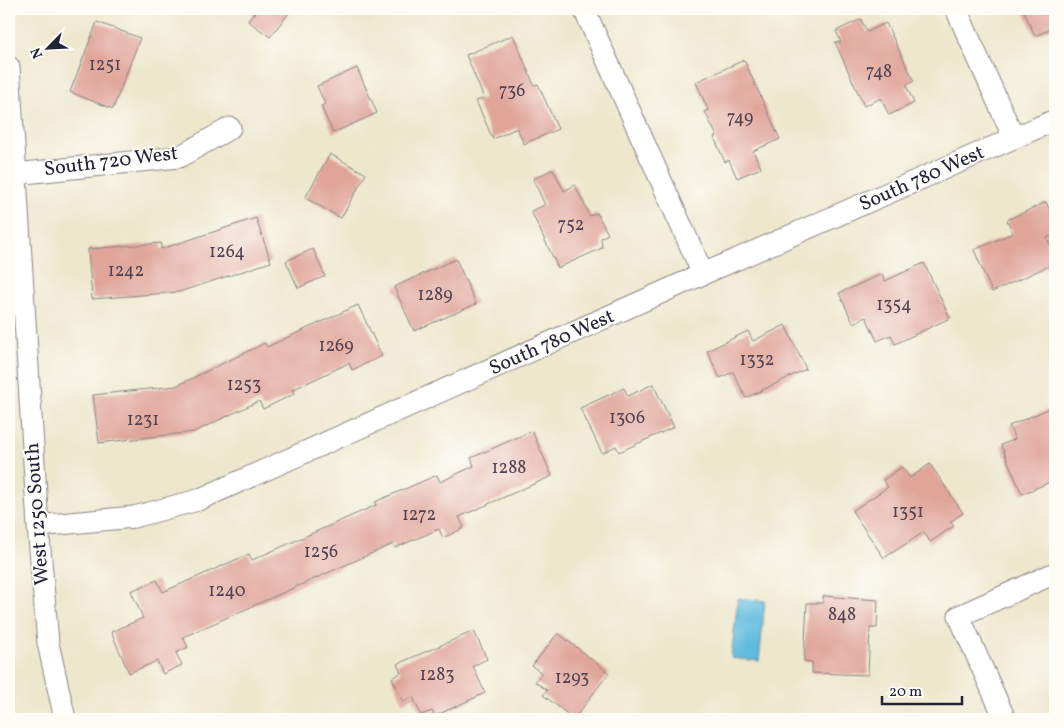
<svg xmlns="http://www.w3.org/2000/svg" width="1064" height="728" font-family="Vollkorn,serif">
<rect width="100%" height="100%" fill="#fdfcf7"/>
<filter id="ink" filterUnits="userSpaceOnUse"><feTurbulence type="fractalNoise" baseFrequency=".02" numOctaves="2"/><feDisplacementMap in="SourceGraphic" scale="10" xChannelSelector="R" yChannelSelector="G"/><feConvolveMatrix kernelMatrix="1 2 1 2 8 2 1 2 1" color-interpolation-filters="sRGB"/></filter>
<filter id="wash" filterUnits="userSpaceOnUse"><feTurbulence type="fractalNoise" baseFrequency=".0096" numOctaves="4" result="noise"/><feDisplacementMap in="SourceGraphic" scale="20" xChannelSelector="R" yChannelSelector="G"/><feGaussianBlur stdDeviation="1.12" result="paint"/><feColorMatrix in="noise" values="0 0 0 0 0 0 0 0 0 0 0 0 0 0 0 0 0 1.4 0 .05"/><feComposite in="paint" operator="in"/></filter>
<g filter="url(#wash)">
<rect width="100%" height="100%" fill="#ede7cc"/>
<path fill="#60bcde" stroke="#416f8c" d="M738 598 765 601 759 661 731 658Z"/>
<g id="blocks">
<path fill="#e0a499" d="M257 9H292L270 37 248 21Z
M1023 9H1055V27L1035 36Z
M861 19 867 32 886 23 914 81 906 85 914 103 889 115 881 98 864 106 835 42H841L836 31Z
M97 22 140 38 113 109 70 92Z
M513 35 534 85 538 84 558 129 524 144 517 128 493 139 476 101 484 98 466 55Z
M744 60 780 139 753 151 761 168 737 178 729 160 725 162 714 137 717 136 705 112 708 110 696 82Z
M357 68 377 113 333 133 321 106 325 104 317 86Z
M330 154 366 174 341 218 305 198Z
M553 169 564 191 575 185 590 216 597 213 608 234 601 238 602 248 558 268 531 211 545 205 533 179Z
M1046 202 1055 222V234L1047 238 1055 254V263L992 292 974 250 1013 233 1007 220Z
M256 218 271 262 179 292 92 299 88 249 161 243V249Z
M313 249 325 276 298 288 286 261Z
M456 259 476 304 414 331 394 287Z
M924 263 950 318 895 344 891 335 877 341 866 317 853 323 839 293 882 274 885 281Z
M358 305 382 356 352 370 349 363 292 390 294 394 263 409 259 401 194 432 99 443 93 395 176 386 265 343 267 347Z
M785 325 806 369 746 398 733 372 720 378 707 351 748 331 753 341Z
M653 384 674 427 619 452 616 446 602 453 580 408 624 388 628 396Z
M1055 406V480L1022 494 1001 445 1015 439 1009 426Z
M532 431 552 476 459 517 464 528 443 538 439 529 395 548 393 544 183 637 188 647 176 653 182 665 163 674 157 661 129 673 111 632 143 618 131 591 157 580 163 592 249 554 252 560 376 505 375 502 437 475 440 482 474 466 471 458Z
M930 464 963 513 950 522 954 526 930 542 924 532 884 558 852 511 888 487 883 480 902 467 910 478Z
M823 596 878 600 877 628H870L868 675 812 673V662L804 661 807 603H823Z
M474 631 487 659 473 666 485 693 435 716 432 711 421 715 413 697 403 702 392 678 401 673 397 664Z
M558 633 609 673 574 719 543 695 547 690 535 682 542 673 532 666Z"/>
</g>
</g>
<g filter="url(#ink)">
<use href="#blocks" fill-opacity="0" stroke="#888484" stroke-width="1"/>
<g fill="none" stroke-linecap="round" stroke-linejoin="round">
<defs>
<path id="street" d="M584 9 703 274
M956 9 1014 138
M9 67 38 526 48 643 65 719
M15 174 179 157 230 128
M38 526 134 517 198 500 703 274 1055 120
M1005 719 959 616 1055 573"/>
</defs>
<use href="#street" stroke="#888484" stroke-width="23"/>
<use href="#street" stroke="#fff" stroke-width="21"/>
</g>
</g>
<g text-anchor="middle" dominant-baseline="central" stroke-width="4" stroke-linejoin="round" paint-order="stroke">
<g font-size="18" fill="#524252">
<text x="105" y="65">1251</text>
<text x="879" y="72">748</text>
<text x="512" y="91">736</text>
<text x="740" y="118">749</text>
<text x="571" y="225">752</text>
<text x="227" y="252">1264</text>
<text x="126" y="271">1242</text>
<text x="435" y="295">1289</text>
<text x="894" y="305">1354</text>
<text x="336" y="346">1269</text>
<text x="757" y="360">1332</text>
<text x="244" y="385">1253</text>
<text x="627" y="418">1306</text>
<text x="143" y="420">1231</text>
<text x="509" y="468">1288</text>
<text x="908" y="512">1351</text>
<text x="419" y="515">1272</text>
<text x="321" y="552">1256</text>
<text x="227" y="591">1240</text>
<text x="842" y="615">848</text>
<text x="437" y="675">1283</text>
<text x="572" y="678">1293</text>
</g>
<g font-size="20" fill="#22223b" stroke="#fdfcf7">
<text transform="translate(111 162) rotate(-7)">South 720 West</text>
<text transform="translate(922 179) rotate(-24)">South 780 West</text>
<text transform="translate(552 343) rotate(-24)">South 780 West</text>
<text transform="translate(38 514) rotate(-94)">West 1250 South</text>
</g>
</g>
<rect width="1064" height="728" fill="none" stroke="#fdfcf7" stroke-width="30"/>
<g transform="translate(48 48) rotate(246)" stroke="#fdfcf7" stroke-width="4" paint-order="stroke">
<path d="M0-4L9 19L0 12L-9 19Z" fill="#22223b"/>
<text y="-8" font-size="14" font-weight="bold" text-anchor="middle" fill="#22223b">N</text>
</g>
<path d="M882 696v8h80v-8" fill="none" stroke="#22223b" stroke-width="2.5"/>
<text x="889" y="696" font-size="15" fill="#22223b" stroke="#fdfcf7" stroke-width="4" paint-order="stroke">20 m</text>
</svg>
